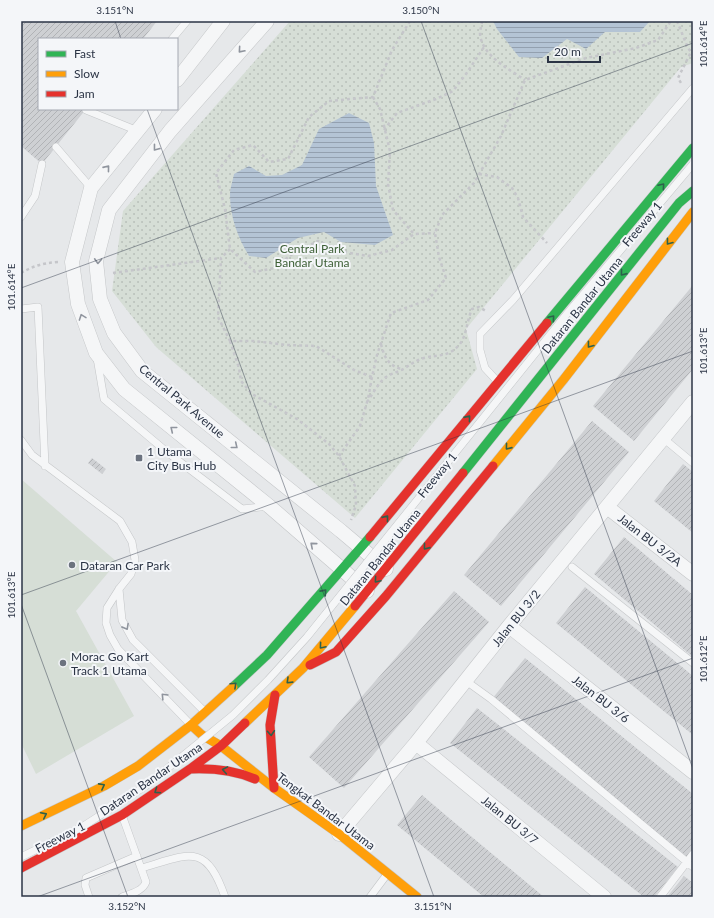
<svg xmlns="http://www.w3.org/2000/svg" width="714" height="918" font-family="Lato,sans-serif">
<defs>
<pattern id="park-dots" width="8" height="8" patternUnits="userSpaceOnUse"><rect width="8" height="8" fill="#d6ded6"/><path d="M2 2h.1M6 6h.1" fill="none" stroke="#b8bfb9" stroke-width="1.8" stroke-linecap="round"/></pattern>
<pattern id="water-rules" width="6" height="5" patternUnits="userSpaceOnUse"><rect width="6" height="5" fill="#b4c4d5"/><path d="M0 2.5h6" fill="none" stroke="#93a0af"/></pattern>
<pattern id="building-hatch" width="6" height="6" patternUnits="userSpaceOnUse"><rect width="6" height="6" fill="#ced0d3"/><path d="M-1 1l2-2M0 6l6-6M5 7l2-2" fill="none" stroke="#b1b3b6"/></pattern>
</defs>
<rect width="100%" height="100%" fill="#e6e8ea"/>
<path fill="url(#park-dots)" d="M290 21H693V63L681 67 466 329 477 369 355 518 156 347 112 291 123 211Z"/>
<path fill="#d6ded6" d="M21 479 117 562 76 611 134 716 36 774 21 743Z"/>
<path fill="url(#water-rules)" d="M493 21H650L640 32H605L586 49 567 39 542 58 519 57 497 29Z
M349 113 369 123 374 143 376 186 393 235 375 245 341 242 324 232 298 238 266 258 249 256C238 238 230 217 230 195 230 188 233 180 234 174L249 166 266 176 282 175 302 165 319 129Z"/>
<path fill="url(#building-hatch)" d="M21 21H157L143 39H39V109H86L42 164 21 146Z
M693 285V369L634 441 593 406Z
M592 421 629 452 501 606 464 575Z
M92 458 106 469 102 474 88 463Z
M683 464 693 472V533L654 501Z
M624 537 693 595V657L594 574Z
M585 587 693 676V735L556 623Z
M454 591 489 622 344 788 309 757Z
M525 658 693 794V849L687 857 492 699Z
M477 708 678 867 654 897H644L450 743Z
M422 795 449 818 544 897H484L438 859 397 825Z
M684 876 693 883V897H667Z"/>
<g fill="none" stroke-linecap="round" stroke-linejoin="round">
<defs>
<path id="lane" d="M172 39 187 21
M86 110 138 131
M56 147 91 188
M21 217 35 196 42 164
M21 309 38 307 45 466
M97 358 104 399 167 452 242 509 269 506
M498 382 485 368 480 350V334L513 300 693 88
M663 438 693 463
M21 440 32 455 120 521 132 542 135 560 131 574 119 589 107 608 106 623 110 635 118 649 191 725
M572 567 693 663
M119 589 122 620 133 640 205 712
M466 681 491 699 693 867
M142 868C189 854 206 842 225 897
M89 897 85 885 86 878 137 856
M122 897C130 894 143 891 146 882L122 815
M370 897 388 873
M660 897 693 854"/>
<path id="street" d="M267 21 170 131 109 210 96 261 100 299 114 333 142 371 341 531 386 569
M177 80 223 21
M155 109 91 188 72 262 78 304 96 353 124 389 269 506 367 591
M607 507 693 574
M509 626 693 772
M416 743 604 897
M339 834 416 743 509 626 693 402"/>
<path id="fast" d="M547 323 693 148
M463 473 679 203 693 191
M233 687 267 655 370 537"/>
<path id="slow" d="M493 466 564 379 693 212
M245 723 303 668 355 606
M191 725 202 735 221 746 274 788 339 834 417 897
M21 826 104 786 138 766 191 725 233 687"/>
<path id="jam" d="M370 537 547 323
M355 606 463 473
M310 665 336 652 386 596 493 466
M190 769C213 768 234 770 255 779
M274 788 270 725 275 695
M21 868 122 815 190 769 221 746 245 723"/>
</defs>
<use href="#lane" stroke="#c4c6c8" stroke-width="8"/>
<use href="#street" stroke="#c4c6c8" stroke-width="15"/>
<use href="#fast" stroke="#c4c6c8" stroke-width="10"/>
<use href="#slow" stroke="#c4c6c8" stroke-width="10"/>
<use href="#jam" stroke="#c4c6c8" stroke-width="10"/>
<path stroke="#c5c6ca" stroke-width="2.5" stroke-dasharray="3 3" stroke-linecap="butt" d="M410 21 392 50 373 97 329 101 309 117 288 159 269 162 253 145 234 150 216 173 225 209 230 249 255 272 274 268 295 252 318 241 344 252 368 256 392 250 414 234 435 233
M482 21C482 25 480 29 480 34 482 56 509 69 525 80
M677 21 688 48 691 52 678 78 681 83
M373 97 380 109 390 151 388 184 393 210 414 234
M384 130 397 113 436 99 453 91 466 74 484 47
M479 174 497 177 512 188 518 198 523 217 547 243
M230 249 221 258 218 317 230 341H254L287 345 316 346 354 370 372 377 377 355 391 313 428 300 446 278 439 257 435 233 442 215 474 183 501 136 525 80 586 58 636 48 658 40 671 21
M21 273C33 266 43 263 58 262
M113 273 221 258
M230 341 239 368 241 381 252 394 297 419 329 444 339 456 355 486 356 505 351 520
M381 344C384 357 388 365 401 369
M367 402C373 394 377 384 386 377 392 373 399 372 405 368 411 364 417 360 424 358 439 354 448 358 460 344 467 334 467 320 472 309L479 307 486 311
M339 456 360 426 368 399 372 377"/>
<use href="#lane" stroke="#f5f6f7" stroke-width="7"/>
<use href="#street" stroke="#f5f6f7" stroke-width="14"/>
<use href="#fast" stroke="#30b455" stroke-width="9"/>
<use href="#slow" stroke="#ff9f0a" stroke-width="9"/>
<use href="#jam" stroke="#e5322d" stroke-width="9"/>
<defs>
<path id="lane-bridge" d="M21 857 82 827 147 785 233 715 268 680 307 637 566 315 693 164"/>
</defs>
<use href="#lane-bridge" stroke="#c4c6c8" stroke-width="8" stroke-linecap="butt"/>
<use href="#lane-bridge" stroke="#f5f6f7" stroke-width="7"/>
</g>
<defs><path id="oneway-chevron" d="M-2-3.5L2.5 0L-2 3.5" fill="none" stroke-width="1.6" stroke-linecap="round" stroke-linejoin="round"/></defs>
<g stroke="#90959e">
<use href="#oneway-chevron" transform="translate(241 50) rotate(131)"/>
<use href="#oneway-chevron" transform="translate(156 148) rotate(128)"/>
<use href="#oneway-chevron" transform="translate(107 168) rotate(-51)"/>
<use href="#oneway-chevron" transform="translate(98 261) rotate(93)"/>
<use href="#oneway-chevron" transform="translate(82 317) rotate(-110)"/>
<use href="#oneway-chevron" transform="translate(173 429) rotate(-141)"/>
<use href="#oneway-chevron" transform="translate(235 446) rotate(39)"/>
<use href="#oneway-chevron" transform="translate(313 545) rotate(-139)"/>
<use href="#oneway-chevron" transform="translate(126 627) rotate(61)"/>
<use href="#oneway-chevron" transform="translate(164 696) rotate(-134)"/>
</g>
<g stroke="#2d614b">
<use href="#oneway-chevron" transform="translate(662 186) rotate(-50)"/>
<use href="#oneway-chevron" transform="translate(669 242) rotate(128)"/>
<use href="#oneway-chevron" transform="translate(623 273) rotate(129)"/>
<use href="#oneway-chevron" transform="translate(552 318) rotate(-50)"/>
<use href="#oneway-chevron" transform="translate(590 345) rotate(128)"/>
<use href="#oneway-chevron" transform="translate(468 418) rotate(-51)"/>
<use href="#oneway-chevron" transform="translate(508 447) rotate(129)"/>
<use href="#oneway-chevron" transform="translate(386 518) rotate(-51)"/>
<use href="#oneway-chevron" transform="translate(426 547) rotate(129)"/>
<use href="#oneway-chevron" transform="translate(377 580) rotate(130)"/>
<use href="#oneway-chevron" transform="translate(324 592) rotate(-48)"/>
<use href="#oneway-chevron" transform="translate(322 646) rotate(130)"/>
<use href="#oneway-chevron" transform="translate(289 681) rotate(136)"/>
<use href="#oneway-chevron" transform="translate(234 685) rotate(-43)"/>
<use href="#oneway-chevron" transform="translate(271 733) rotate(86)"/>
<use href="#oneway-chevron" transform="translate(225 770) rotate(-170)"/>
<use href="#oneway-chevron" transform="translate(102 786) rotate(-28)"/>
<use href="#oneway-chevron" transform="translate(157 791) rotate(146)"/>
<use href="#oneway-chevron" transform="translate(44 815) rotate(-26)"/>
</g>
<path fill="none" stroke="#2b3445" stroke-width="1" stroke-opacity="0.45" d="M115 21 121 39M421 21 693 769M147 109 434 897M21 288 693 43M21 595 693 351M21 604 128 897M37 897 693 658"/>
<g fill="#6c737f" stroke="#f4f6f9" stroke-width="1.5">
<rect x="135" y="454" width="8" height="8" rx="2"/>
<circle cx="72" cy="565" r="4"/>
<circle cx="63" cy="663" r="4"/>
</g>
<g text-anchor="middle" dominant-baseline="central" stroke-width="4" stroke-linejoin="round" paint-order="stroke">
<g font-size="12" fill="#2b3445" stroke="#f4f6f9">
<text transform="translate(642 224) rotate(-50)">Freeway 1</text>
<text transform="translate(582 305) rotate(-51)">Dataran Bandar Utama</text>
<text transform="translate(182 401) rotate(40)">Central Park Avenue</text>
<text transform="translate(437 475) rotate(-51)">Freeway 1</text>
<text transform="translate(650 540) rotate(38)">Jalan BU 3/2A</text>
<text transform="translate(380 557) rotate(-51)">Dataran Bandar Utama</text>
<text transform="translate(516 618) rotate(-51)">Jalan BU 3/2</text>
<text transform="translate(601 699) rotate(38)">Jalan BU 3/6</text>
<text transform="translate(151 779) rotate(-34)">Dataran Bandar Utama</text>
<text transform="translate(326 811) rotate(37)">Tengkat Bandar Utama</text>
<text transform="translate(510 820) rotate(39)">Jalan BU 3/7</text>
<text transform="translate(60 837) rotate(-27)">Freeway 1</text>
</g>
<g font-size="12" fill="#3f6138" stroke="#f4f6f9">
<text x="312" y="248">Central Park<tspan x="312" dy="14">Bandar Utama</tspan></text>
</g>
<g font-size="12" fill="#2b3445" stroke="#f4f6f9" text-anchor="start">
<text x="147" y="451">1 Utama<tspan x="147" dy="14">City Bus Hub</tspan></text>
<text x="80" y="565">Dataran Car Park</text>
<text x="71" y="656">Morac Go Kart<tspan x="71" dy="14">Track 1 Utama</tspan></text>
</g>
</g>
<rect width="714" height="918" fill="none" stroke="#f4f6f9" stroke-width="44"/>
<rect x="38" y="38" width="140" height="72" fill="#f4f6f9" stroke="#a4a8b1"/>
<rect x="46" y="51" width="20" height="6" fill="#30b455" stroke="#a4a8b1"/>
<text x="74" y="58" font-size="12" fill="#2b3445">Fast</text>
<rect x="46" y="71" width="20" height="6" fill="#ff9f0a" stroke="#a4a8b1"/>
<text x="74" y="78" font-size="12" fill="#2b3445">Slow</text>
<rect x="46" y="91" width="20" height="6" fill="#e5322d" stroke="#a4a8b1"/>
<text x="74" y="98" font-size="12" fill="#2b3445">Jam</text>
<path d="M548 56v6h52v-6" fill="none" stroke="#2b3445" stroke-width="2"/>
<text x="554" y="56" font-size="12" fill="#2b3445" stroke="#f4f6f9" stroke-width="3" paint-order="stroke">20 m</text>
<rect x="22" y="22" width="670" height="874" fill="none" stroke="#2b3445" stroke-width="1.5"/>
<g font-size="10" text-anchor="middle" fill="#2b3445">
<text x="115" y="14">3.151°N</text>
<text x="421" y="14">3.150°N</text>
<text transform="translate(703 44) rotate(-90)" y="4">101.614°E</text>
<text transform="translate(11 287) rotate(-90)" y="4">101.614°E</text>
<text transform="translate(703 351) rotate(-90)" y="4">101.613°E</text>
<text transform="translate(11 595) rotate(-90)" y="4">101.613°E</text>
<text transform="translate(703 659) rotate(-90)" y="4">101.612°E</text>
<text x="127" y="910">3.152°N</text>
<text x="433" y="910">3.151°N</text>
</g>
</svg>
